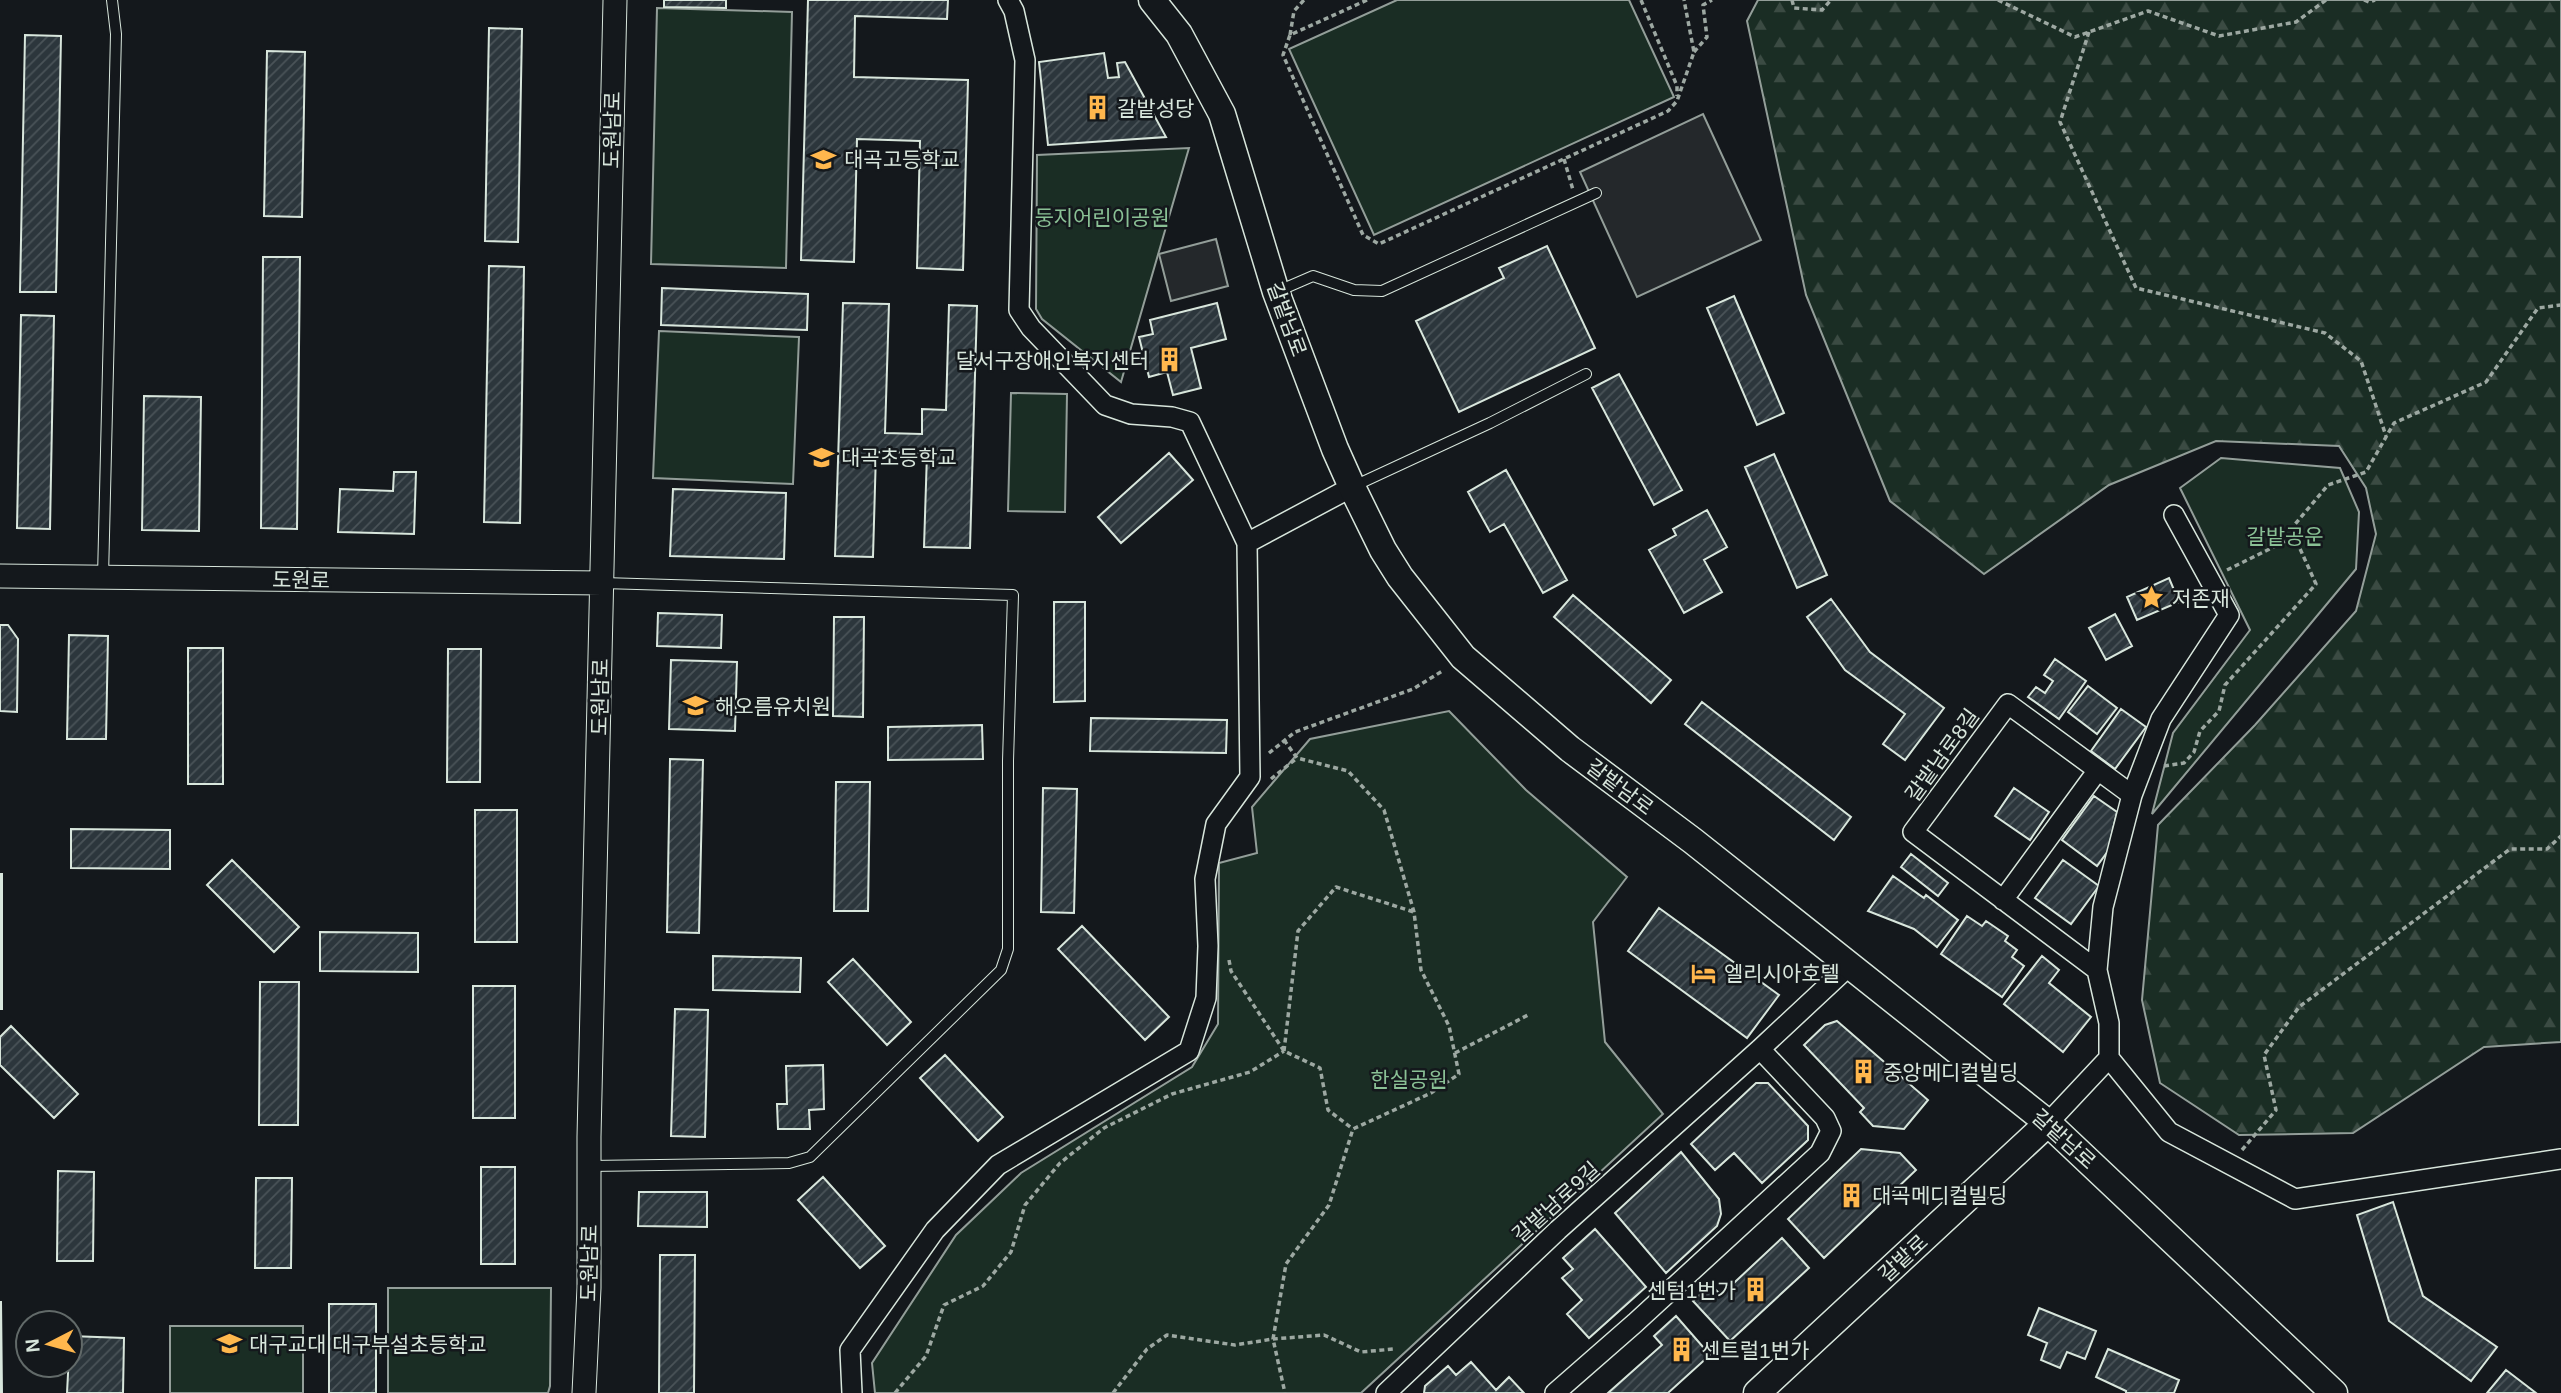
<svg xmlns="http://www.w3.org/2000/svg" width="2561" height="1393" font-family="Arial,'Noto Sans KR',sans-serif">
<defs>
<pattern id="forest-firs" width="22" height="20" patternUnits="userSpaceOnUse" patternTransform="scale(1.75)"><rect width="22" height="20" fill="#1a2d24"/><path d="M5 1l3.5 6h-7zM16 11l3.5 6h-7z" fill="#3b4b43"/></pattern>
<pattern id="building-hatch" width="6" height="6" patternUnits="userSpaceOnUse" patternTransform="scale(1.75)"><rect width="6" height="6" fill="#2c363c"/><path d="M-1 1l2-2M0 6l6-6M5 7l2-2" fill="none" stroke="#4a5358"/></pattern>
</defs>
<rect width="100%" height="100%" fill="#14181c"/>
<path fill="url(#forest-firs)" stroke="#939e99" stroke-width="2" d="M1758 0H2561V1042L2484 1047 2353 1133 2239 1135 2160 1083 2142 1000 2158 825 2255 725 2356 611 2376 534 2366 488 2339 446 2216 441 2109 485 1984 574 1890 501 1806 295 1747 21Z"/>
<path fill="#1a2d24" stroke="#939e99" stroke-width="2" d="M1397 0H1629L1674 97 1374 235 1289 49Z
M657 8 792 12 786 268 651 264Z
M1189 148 1121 382 1042 319 1036 309 1037 155Z
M659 331 799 337 793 484 653 478Z
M1011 393 1067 394 1065 512 1008 511Z
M2221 458 2340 468 2359 512 2356 569 2152 814 2173 733 2250 630 2180 488Z
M1449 711 1526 790 1627 877 1593 922 1605 1042 1663 1114 1361 1393H875L872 1363 956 1235 1021 1173 1192 1067 1218 1024 1219 863 1257 853 1252 807 1310 739Z
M388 1288H551L550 1386 548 1393H388Z
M170 1326H303V1393H170Z"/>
<path fill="#24282b" stroke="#939e99" stroke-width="2" d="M1703 114 1761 240 1637 297 1580 172Z
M1216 239 1228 286 1171 301 1159 254Z"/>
<path fill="url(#building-hatch)" stroke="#d8e6dc" stroke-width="2" d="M664 0H726V8L664 7Z
M808 0H948L947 19 855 16 854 77 968 80 963 270 917 268 920 141 857 139 854 262 801 260Z
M489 28 522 29 518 242 485 241Z
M25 35 61 36 56 292H20Z
M267 51 305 52 302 217 264 216Z
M1104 53 1108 78 1119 77 1117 63 1125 62 1166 137 1048 145 1039 62Z
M1547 246 1595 348 1459 412 1416 321 1504 278 1499 268Z
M263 257H300L297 529 261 528Z
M489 266 524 267 520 523 484 522Z
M662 288 808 294 807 330 661 325Z
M1734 296 1784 413 1757 425 1707 308Z
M843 303 889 304 885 433 922 434V409L946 410 949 305 977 306 970 548 924 547 927 453 876 452 873 557 835 556Z
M1217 303 1226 339 1191 348 1201 388 1173 395 1167 372 1149 377 1139 337 1153 334 1150 320Z
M21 315 54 316 50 529 17 528Z
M1619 374 1682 490 1654 505 1592 388Z
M144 396 201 397 199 531 142 530Z
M1169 453 1193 480 1121 543 1098 517Z
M1774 454 1827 575 1797 588 1745 467Z
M1506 470 1567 580 1543 593 1504 524 1490 532 1468 492Z
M394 472H416L414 534 338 532 340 489 393 491Z
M673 489 786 493 784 559 670 556Z
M1707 510 1727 547 1704 560 1722 592 1684 613 1649 550 1676 535 1673 529Z
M2169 578 2179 602 2137 620 2127 597Z
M1573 595 1671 680 1651 703 1554 617Z
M1831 599 1870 652 1944 708 1905 760 1883 744 1905 714 1845 670 1807 617Z
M1054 602H1085V701L1054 702Z
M658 613 722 615 721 648 657 646Z
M2115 614 2132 646 2106 660 2089 628Z
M834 617H864L863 717 833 716Z
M0 625H8L18 639 17 712 0 711Z
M69 635 108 636 106 739H67Z
M188 648H223V784H188Z
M448 649H481L480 782H447Z
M2055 659 2086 681 2059 719 2028 697 2036 687 2045 693 2053 681 2044 675Z
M671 660 737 662 735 731 669 729Z
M2088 686 2117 708 2097 734 2068 712Z
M1702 702 1851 817 1834 840 1685 724Z
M2121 709 2146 727 2115 769 2091 751Z
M1091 718 1227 720 1226 753 1090 751Z
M982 725 983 759 888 760V727Z
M670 759 703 760 699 933 667 932Z
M836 782H870L868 911H834Z
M1043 788 1077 789 1074 913 1041 912Z
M2014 788 2049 812 2030 840 1995 816Z
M2094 796 2117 812 2108 851 2097 866 2062 840Z
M475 810H517V942H475Z
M71 829 170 830V869L71 868Z
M1911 854 1948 883 1938 896 1901 867Z
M232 860 299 927 274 952 207 885Z
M2063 860 2099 886 2071 924 2035 898Z
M0 874H2V1009H0Z
M1893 876 1924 898 1926 895 1958 920 1937 947 1914 929 1868 911Z
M1659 908 1779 995 1747 1038 1628 951Z
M1967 916 1982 926 1986 921 2008 936 2005 941 2017 950 2012 957 2024 966 2002 997 1941 954Z
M1082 926 1169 1017 1145 1040 1058 949Z
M320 932 418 933V972L320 971Z
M713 956 801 958 800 992 713 990Z
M2042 956 2059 970 2049 983 2091 1017 2063 1052 2004 1004Z
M853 959 911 1022 887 1045 828 982Z
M260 982H299L298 1125H259Z
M473 986H515V1118H473Z
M675 1009 708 1010 705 1137 671 1136Z
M1837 1021 1928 1100 1904 1129 1873 1126 1860 1112 1864 1108 1804 1045 1825 1025Z
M11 1026 78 1094 54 1118 0 1065V1037Z
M945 1055 1003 1117 978 1141 920 1078Z
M823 1065 824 1109 809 1110 810 1129H778L777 1104H787L786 1066Z
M1756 1083H1768L1808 1126V1140L1762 1183 1734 1153 1715 1170 1691 1144Z
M1861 1149 1900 1153 1916 1170 1824 1258 1788 1219Z
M1681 1152 1719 1199 1721 1214 1717 1226 1666 1273 1615 1213Z
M481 1167H515V1264H481Z
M58 1171 94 1172 93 1261H57Z
M823 1177 885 1246 860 1268 798 1200Z
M256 1178H292L291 1268H255Z
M639 1192H707V1227L638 1226Z
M2393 1202 2423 1296 2497 1347 2471 1381 2389 1321 2357 1215Z
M1595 1229 1646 1287 1589 1338 1567 1314 1582 1300 1562 1278 1573 1269 1563 1258Z
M1782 1238 1809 1268 1730 1341 1693 1301 1711 1285 1721 1295Z
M660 1255H695L694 1393H659Z
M0 1302H1L2 1393H0Z
M329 1304H376V1393H329Z
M2039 1308 2096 1331 2085 1359 2067 1352 2060 1368 2041 1360 2047 1343 2028 1335Z
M1676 1316 1710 1355 1668 1393H1608L1662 1345 1654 1336Z
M70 1336 124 1338 123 1393H67Z
M2108 1349 2179 1380 2174 1393H2126V1391L2096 1377Z
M1471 1362 1496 1390 1509 1377 1524 1393H1424L1425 1386 1448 1366 1456 1375Z
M2506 1370 2536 1393H2487Z"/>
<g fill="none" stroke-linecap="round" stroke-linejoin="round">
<defs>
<path id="service" d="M1276 292 1313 276 1354 290 1382 291 1596 193
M1352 487 1490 423 1586 374
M103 577 116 34 112 0
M590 1166 789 1163 810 1157 1001 970 1008 949V761L1013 595 603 583"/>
<path id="minor" d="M1247 543 1352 487
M2003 900 2098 770
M2097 970 1913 832 2008 704 2132 795
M2109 1058 2169 1132 2295 1199 2561 1159
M2048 1123 2109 1058V1023L2097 970 2103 907 2132 795 2161 719 2229 615 2174 515
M852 1393 850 1350 935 1230 998 1165 1189 1051 1206 998 1208 946 1205 879 1216 824 1250 777 1247 543 1190 422 1172 417 1131 414 1105 405 1031 328 1019 310 1025 60 1014 11 1008 0
M1386 1393 1558 1230 1760 1049 1849 966
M1555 1393 1635 1323 1820 1153 1831 1131 1825 1118 1760 1049"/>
<path id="tertiary" d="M0 576 602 583
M584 1393 589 1288V1137L615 0"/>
<path id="secondary" d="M1152 0 1179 34 1222 114 1276 292 1335 449 1352 487 1383 550 1400 577 1463 657 1570 749 1693 841 2048 1123 2334 1393
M1757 1393 2048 1123"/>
</defs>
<use href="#service" stroke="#d8e6dc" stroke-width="12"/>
<use href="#minor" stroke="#d8e6dc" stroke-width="22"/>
<use href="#tertiary" stroke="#d8e6dc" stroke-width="25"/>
<use href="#secondary" stroke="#d8e6dc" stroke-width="29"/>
<path stroke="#9da8a2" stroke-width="3.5" stroke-dasharray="5 3.5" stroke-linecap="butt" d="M1367 0 1290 35 1283 55 1363 235 1379 244 1668 111 1677 101 1694 52 1684 0
M1641 0 1677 86V96
M1792 0 1794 8 1822 10 1831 0
M1998 0 2075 37 2148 11 2219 36 2296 22 2326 0
M2364 0 2369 2 2375 0
M2089 32 2060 122 2136 288 2325 333 2361 361 2386 436
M1290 35 1294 11 1304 0
M1694 52 1707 37 1703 5 1712 0
M1564 159 1573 190
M2227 570 2294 537
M1284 740 1297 758 1348 771 1384 810 1414 912 1421 970 1449 1026 1459 1074 1431 1093 1353 1129 1329 1205 1286 1264 1273 1339 1285 1393
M1269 753 1295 732 1413 689 1444 670
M2164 766 2184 763 2194 752 2200 731 2219 711 2225 685 2316 584 2291 529 2328 485 2366 472 2394 423 2486 382 2538 308 2561 305
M1271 779 1297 758
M1229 960 1231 971 1284 1051 1320 1068 1328 1110 1353 1129
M1284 1051 1298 931 1336 887 1414 912
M1455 1053 1528 1015
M2242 1150 2276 1110 2264 1055 2299 1007 2510 849H2547L2561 836
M895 1393 926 1356 944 1305 983 1286 1011 1252 1025 1205 1060 1163 1104 1128 1172 1094 1250 1072 1284 1051
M1113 1393 1147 1349 1167 1335 1235 1345 1273 1339 1324 1335 1361 1352 1394 1349"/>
<use href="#service" stroke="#14181c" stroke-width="10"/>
<use href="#minor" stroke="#14181c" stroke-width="19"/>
<use href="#tertiary" stroke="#14181c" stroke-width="23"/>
<use href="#secondary" stroke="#14181c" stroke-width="26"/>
</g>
<defs>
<symbol id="building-bare" viewBox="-9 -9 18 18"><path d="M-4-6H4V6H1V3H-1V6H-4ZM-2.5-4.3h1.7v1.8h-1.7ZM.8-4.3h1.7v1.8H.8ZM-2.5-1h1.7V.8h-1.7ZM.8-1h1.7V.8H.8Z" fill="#ffb74d" stroke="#14181c" stroke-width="2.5" paint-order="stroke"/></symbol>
<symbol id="school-bare" viewBox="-9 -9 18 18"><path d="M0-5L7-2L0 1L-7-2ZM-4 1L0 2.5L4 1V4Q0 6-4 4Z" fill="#ffb74d" stroke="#14181c" stroke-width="2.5" paint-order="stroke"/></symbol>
<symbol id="sight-bare" viewBox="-9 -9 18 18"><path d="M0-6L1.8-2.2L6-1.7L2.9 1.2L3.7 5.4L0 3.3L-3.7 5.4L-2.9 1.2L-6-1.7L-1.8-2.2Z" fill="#ffb74d" stroke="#14181c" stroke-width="2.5" paint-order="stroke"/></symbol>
<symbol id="hotel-bare" viewBox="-9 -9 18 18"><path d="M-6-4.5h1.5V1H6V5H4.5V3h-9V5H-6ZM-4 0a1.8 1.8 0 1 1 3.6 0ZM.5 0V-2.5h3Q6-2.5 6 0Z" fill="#ffb74d" stroke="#14181c" stroke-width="2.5" paint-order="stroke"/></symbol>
</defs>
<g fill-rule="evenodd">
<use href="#building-bare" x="1080" y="90" width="35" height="35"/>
<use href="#school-bare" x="806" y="142" width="35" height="35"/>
<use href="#building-bare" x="1152" y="342" width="35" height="35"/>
<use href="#school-bare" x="804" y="440" width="35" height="35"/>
<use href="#sight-bare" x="2134" y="580" width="35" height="35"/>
<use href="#school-bare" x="678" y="688" width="35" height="35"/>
<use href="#hotel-bare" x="1686" y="956" width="35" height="35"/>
<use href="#building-bare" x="1846" y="1054" width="35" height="35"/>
<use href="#building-bare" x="1834" y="1178" width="35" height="35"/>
<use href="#building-bare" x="1738" y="1272" width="35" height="35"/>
<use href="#school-bare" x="212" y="1326" width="35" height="35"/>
<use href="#building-bare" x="1664" y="1332" width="35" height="35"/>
</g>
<g text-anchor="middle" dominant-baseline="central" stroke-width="5" stroke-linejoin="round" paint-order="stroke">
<g font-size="21" fill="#d8e6dc" stroke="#14181c" text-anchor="start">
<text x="1117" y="108">갈밭성당</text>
<text x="844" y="159">대곡고등학교</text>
<text x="1149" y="360" text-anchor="end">달서구장애인복지센터</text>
<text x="841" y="457">대곡초등학교</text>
<text x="2172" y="598">저존재</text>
<text x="715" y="706">해오름유치원</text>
<text x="1724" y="973">엘리시아호텔</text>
<text x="1883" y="1072">중앙메디컬빌딩</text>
<text x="1872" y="1195">대곡메디컬빌딩</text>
<text x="1736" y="1290" text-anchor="end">센텀1번가</text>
<text x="249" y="1344">대구교대 대구부설초등학교</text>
<text x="1701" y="1350">센트럴1번가</text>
</g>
<g font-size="21" fill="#d8e6dc" stroke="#14181c">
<text transform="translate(612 130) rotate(-89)">도원남로</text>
<text transform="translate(1287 319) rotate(70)">갈밭남로</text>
<text transform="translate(301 580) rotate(1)">도원로</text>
<text transform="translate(600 697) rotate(-89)">도원남로</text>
<text transform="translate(1942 755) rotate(-54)">갈밭남로8길</text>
<text transform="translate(1620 787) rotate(37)">갈밭남로</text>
<text transform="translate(2064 1139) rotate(42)">갈밭남로</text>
<text transform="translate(1556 1202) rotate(-42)">갈밭남로9길</text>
<text transform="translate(1903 1258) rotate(-43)">갈밭로</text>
<text transform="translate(589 1263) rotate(-89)">도원남로</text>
</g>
<g font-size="21" fill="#8ac095" stroke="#14181c">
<text x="1102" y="217">둥지어린이공원</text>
<text x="2285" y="536">갈밭공운</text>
<text x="1409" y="1079">한실공원</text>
</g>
</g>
<g transform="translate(49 1344) rotate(264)"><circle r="33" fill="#14181c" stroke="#626a69" stroke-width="2"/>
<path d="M0-5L12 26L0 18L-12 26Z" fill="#ffb74d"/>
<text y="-10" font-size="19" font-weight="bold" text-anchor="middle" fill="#d8e6dc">N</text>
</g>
</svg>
